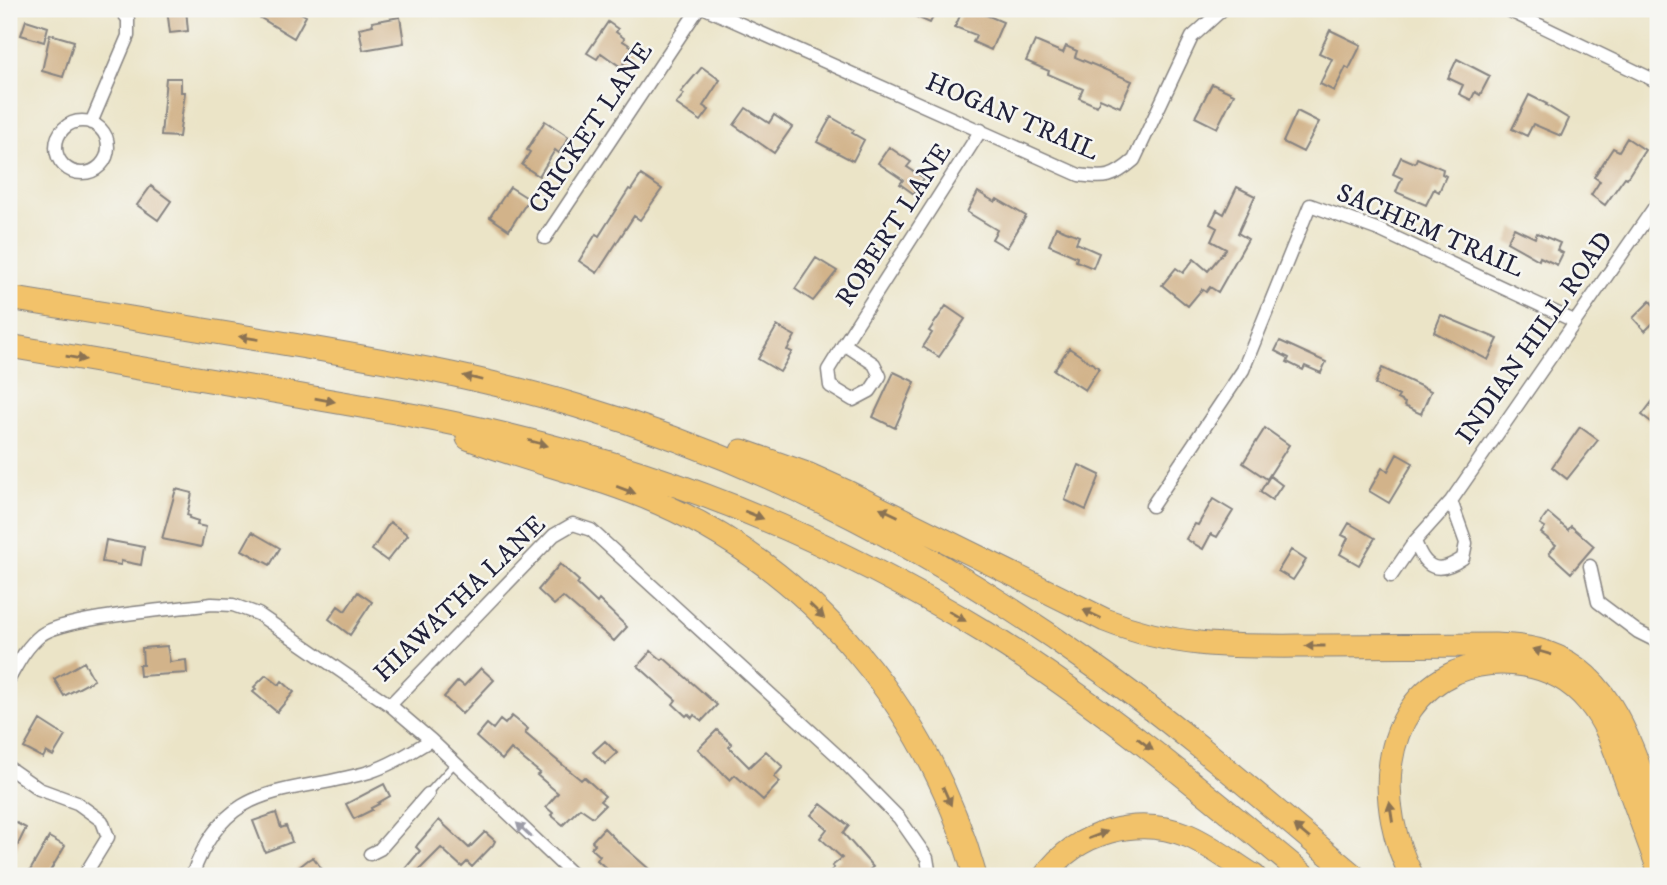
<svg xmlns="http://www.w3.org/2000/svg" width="1667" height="885" font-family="'IM FELL DW Pica',serif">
<rect width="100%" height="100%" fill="#f6f6f2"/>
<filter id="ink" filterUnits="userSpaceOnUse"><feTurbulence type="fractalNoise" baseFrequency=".0143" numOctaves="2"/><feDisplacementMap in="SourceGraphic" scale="14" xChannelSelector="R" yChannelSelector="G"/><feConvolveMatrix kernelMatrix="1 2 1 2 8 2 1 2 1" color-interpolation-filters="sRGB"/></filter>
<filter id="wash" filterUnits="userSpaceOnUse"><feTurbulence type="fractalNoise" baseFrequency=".00686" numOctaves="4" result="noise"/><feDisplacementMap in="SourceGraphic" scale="28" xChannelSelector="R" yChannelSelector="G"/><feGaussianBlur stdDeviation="1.57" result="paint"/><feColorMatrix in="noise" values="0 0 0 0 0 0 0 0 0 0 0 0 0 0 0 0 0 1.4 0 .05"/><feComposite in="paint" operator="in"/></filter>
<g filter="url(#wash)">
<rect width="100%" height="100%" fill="#ebe4c7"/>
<g id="blocks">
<path fill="#d2b38a" d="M167 9H186L188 31 170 33Z
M246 9H294L306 16 294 38Z
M899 9H937L930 23Z
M963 9H972L1003 22 991 50 973 42 976 35 955 27Z
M400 17 404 43 363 50 359 28 373 25 372 22Z
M26 20 48 27 44 42 21 35Z
M608 22 618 29 616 32 624 38 623 41 634 48 621 67 601 53 597 59 587 53Z
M1330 30 1361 45 1349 69 1346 67 1334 91 1320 84 1332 59 1319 53Z
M50 34 74 41 63 77 42 71Z
M1035 41 1063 53 1066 46 1077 51 1075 57 1132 81 1120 107 1100 98 1097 106 1079 98 1083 89 1048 74 1049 71 1026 61Z
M1457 59 1490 76 1480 95 1475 92 1471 100 1459 94 1463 85 1448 78Z
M702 67 720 80 703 106 709 110 701 121 676 104 684 94 681 92Z
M166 78H181V92H185L179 137 161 136Z
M1212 84 1234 94 1217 128 1195 117Z
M1529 95 1547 104 1546 105 1569 119 1561 136 1533 124 1527 136 1512 129Z
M746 108 769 123 774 115 792 127 774 153 734 125Z
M1297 111 1319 122 1303 152 1283 142Z
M831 117 854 130 852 133 864 140 853 161 817 142Z
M545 121 569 137 559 153 555 150 539 176 522 165 530 152 527 150Z
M1627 138 1645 150 1627 178 1625 177 1605 205 1591 195 1600 181 1594 177 1613 148 1619 151Z
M889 147 911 162 907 167 924 178 914 194 900 184 903 180 878 163Z
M1401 157 1415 163 1417 158 1443 169 1442 174 1446 176 1439 192 1434 189 1426 205 1396 192 1402 178 1393 174Z
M641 175 662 189 640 220 634 216 597 273 579 261 596 234 599 236 629 189 631 190Z
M151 186 171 201 158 220 137 205Z
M510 187 529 199 509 230 490 217Z
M1237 187 1255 196 1238 233 1248 239 1218 292 1210 287 1206 292 1202 289 1188 306 1162 285 1176 268 1183 273 1194 259 1208 271 1226 249 1211 241 1217 228 1210 224 1217 210 1224 214Z
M978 192 995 202 997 199 1026 216 1007 248 992 239 997 230 967 212Z
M1056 227 1079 236 1076 243 1099 253 1093 268 1076 261 1077 257 1049 245Z
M1514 228 1535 238 1537 233 1560 243 1557 250 1563 253 1557 265 1540 257 1539 260 1507 242Z
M816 258 837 271 813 301 795 289Z
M1650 301 1658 310V318L1645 331 1633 318Z
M946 306 965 319 939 357 923 347 932 333 929 331Z
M1441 315 1498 339 1488 360 1434 332Z
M777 326 795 336 787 350 792 352 780 372 758 359Z
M1280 341 1326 362 1321 373 1305 366 1303 370 1287 362 1289 358 1275 351Z
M1069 348 1099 368 1085 390 1054 370Z
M1382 368 1431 391 1421 414 1404 406 1405 403 1397 399 1399 396 1375 384Z
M894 372 915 382 895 428 873 417Z
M1658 394V427L1642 415Z
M1580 427 1598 440 1567 479 1552 467Z
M1265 428 1289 445 1267 479 1243 463Z
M1397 454 1413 463 1389 503 1369 491 1382 468 1388 471Z
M1079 465 1100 475 1086 510 1065 500Z
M1270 476 1282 485 1272 500 1260 492Z
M176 489 192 493 187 515 190 516 189 518 198 521 197 525 206 527 201 547 162 539Z
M1213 499 1233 511 1217 537 1211 534 1203 549 1186 539 1195 524 1198 525Z
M1548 513 1568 530 1571 526 1594 546 1571 573 1549 553 1556 545 1541 533 1545 527 1540 524Z
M390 522 408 535 387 561 372 550Z
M1349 523 1375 538 1359 565 1340 554 1348 538 1342 535Z
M252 532 280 548 270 565 242 550Z
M106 540 144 547 141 565 121 561V565L102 562Z
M1291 550 1306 560 1293 580 1278 571Z
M560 564 579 581 577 584 597 603 599 600 627 627 614 641 563 597 554 605 538 590Z
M358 592 372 602 350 635 329 619 338 606 345 611Z
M167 646 170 662 186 660 187 673 140 676 139 665H143L142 648Z
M651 651 662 660 664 658 717 705 702 721 694 715 692 718 688 714 686 716 673 704 676 700 638 666Z
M84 662 94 680 64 696 54 679Z
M481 668 494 680 462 714 444 697 458 681 464 686Z
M266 675 279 685 282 681 294 692 277 712 253 692 256 689 254 687Z
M512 716 528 729 525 733 547 752 581 780 584 777 605 796 600 801 605 805 593 817 580 808 563 825 551 815 553 813 546 807 558 793 537 775 540 773 511 749 502 760 476 737 487 724 493 729 500 720 505 724Z
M40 720 65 736 53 756 46 752 43 758 24 748Z
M717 730 732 744 729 747 749 767 766 751 783 767 774 777 780 782 763 800 735 775 730 780 698 749Z
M605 741 617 753 605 764 593 752Z
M384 784 390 796 378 803 379 804 371 808 372 810 354 819 346 804Z
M821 804 849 826 843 833 873 867 862 876H825L834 868 832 866 842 858 820 838 827 829 811 815Z
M276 813 281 828 286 826 292 842 265 852 253 821Z
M9 819 26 828 9 863Z
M439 820 469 848 485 832 495 841 493 845 472 867 467 862 462 867 441 848 413 876H399L420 851 416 847 418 844Z
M604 828 615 839 657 876H615L597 860 600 856 591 848 595 844 592 841Z
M49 837 65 846 47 876H27Z
M313 857 327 876H288L308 860Z"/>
</g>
</g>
<g filter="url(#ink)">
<use href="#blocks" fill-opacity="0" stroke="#868381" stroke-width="2"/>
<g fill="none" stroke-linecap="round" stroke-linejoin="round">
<defs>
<path id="service" d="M428 793 455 763"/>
<path id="minor" d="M707 9 1079 175C1106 179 1113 178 1134 160L1192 37 1223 9
M1506 9 1658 82
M56 147a26 26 0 1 1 52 0a26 26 0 1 1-52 0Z
M91 123 128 36V19L120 9
M545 238 698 9
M844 344 874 364 880 376 870 391 853 400 830 386 828 370 844 344 981 130
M1451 501 1466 543 1463 558C1438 575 1425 570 1415 541L1451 501 1658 202
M1152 506 1243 370 1310 205 1379 230 1574 321
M1590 566 1598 602 1638 632 1658 642
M1391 576 1415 541
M9 679C18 663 26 647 41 635 65 617 176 609 212 604L233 605 258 614 390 705 431 740 574 876
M390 705 554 535 573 524 591 530 840 758 899 818 927 858 930 876
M9 768 39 789 77 803 102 821 108 837 84 876
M370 854 380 849 428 794
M192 876C226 778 287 796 369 772 391 765 411 752 431 740"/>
<path id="motorway" d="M9 298C98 313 187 328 276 342 377 359 478 376 577 406 762 461 934 551 1091 664 1183 729 1268 804 1354 876
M9 346C101 362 193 377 285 393 360 406 436 418 510 436 678 476 839 543 986 633 1100 704 1202 790 1305 876
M468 438C531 462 597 476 659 503 815 572 930 713 975 876
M742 451 807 474 847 492 1105 620C1180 650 1243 646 1322 646 1380 646 1437 645 1495 645 1509 646 1524 646 1537 650 1615 669 1634 756 1658 821
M1045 876C1077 831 1138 815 1189 836 1212 846 1233 863 1254 876
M1412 876C1376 809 1377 707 1456 672 1478 663 1501 661 1524 665 1549 669 1572 682 1588 701 1607 723 1615 750 1625 777 1636 807 1647 837 1658 867"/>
</defs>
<use href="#service" stroke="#868381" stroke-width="9"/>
<use href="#minor" stroke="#868381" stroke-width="15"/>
<use href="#motorway" stroke="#868381" stroke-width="25"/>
<use href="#service" stroke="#fff" stroke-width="6"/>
<use href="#minor" stroke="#fff" stroke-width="12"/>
<use href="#motorway" stroke="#f2c26a" stroke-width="23"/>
</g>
<defs><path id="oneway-solid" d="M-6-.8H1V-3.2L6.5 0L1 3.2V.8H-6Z" transform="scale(1.75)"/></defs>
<g fill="#8a7252">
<use href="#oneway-solid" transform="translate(249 338) rotate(-171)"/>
<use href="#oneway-solid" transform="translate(76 358) rotate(10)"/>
<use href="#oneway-solid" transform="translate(473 378) rotate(-167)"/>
<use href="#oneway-solid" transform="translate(325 400) rotate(10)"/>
<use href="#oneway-solid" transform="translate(538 443) rotate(15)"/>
<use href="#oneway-solid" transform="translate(626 490) rotate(21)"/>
<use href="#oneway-solid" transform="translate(889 512) rotate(-154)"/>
<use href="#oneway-solid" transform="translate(754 515) rotate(22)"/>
<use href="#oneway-solid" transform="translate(817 611) rotate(44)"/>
<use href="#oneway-solid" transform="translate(1092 614) rotate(-154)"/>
<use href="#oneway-solid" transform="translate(957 616) rotate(30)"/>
<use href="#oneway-solid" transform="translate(1315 646) rotate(180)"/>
<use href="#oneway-solid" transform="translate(1542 652) rotate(-164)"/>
<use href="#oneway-solid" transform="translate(1145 744) rotate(38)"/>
<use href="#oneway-solid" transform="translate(947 796) rotate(66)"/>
<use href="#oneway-solid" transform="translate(1391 812) rotate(-99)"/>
<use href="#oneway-solid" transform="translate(1302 832) rotate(-140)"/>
<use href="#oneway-solid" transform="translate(1098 835) rotate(-21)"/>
</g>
<use fill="#9c9ca7" href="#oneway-solid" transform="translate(524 830) rotate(-137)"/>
</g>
<g text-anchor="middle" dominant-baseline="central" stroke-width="5" stroke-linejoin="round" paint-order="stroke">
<g font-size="26" fill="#22223b" stroke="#f6f6f2">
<text transform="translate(1012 117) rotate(23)">HOGAN TRAIL</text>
<text transform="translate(591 128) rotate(-56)">CRICKET LANE</text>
<text transform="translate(894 225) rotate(-57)">ROBERT LANE</text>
<text transform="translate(1430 231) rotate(23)">SACHEM TRAIL</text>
<text transform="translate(1535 338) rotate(-55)">INDIAN HILL ROAD</text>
<text transform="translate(460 599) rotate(-44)">HIAWATHA LANE</text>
</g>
</g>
<rect width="1667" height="885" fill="none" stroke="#f6f6f2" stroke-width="35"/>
</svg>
